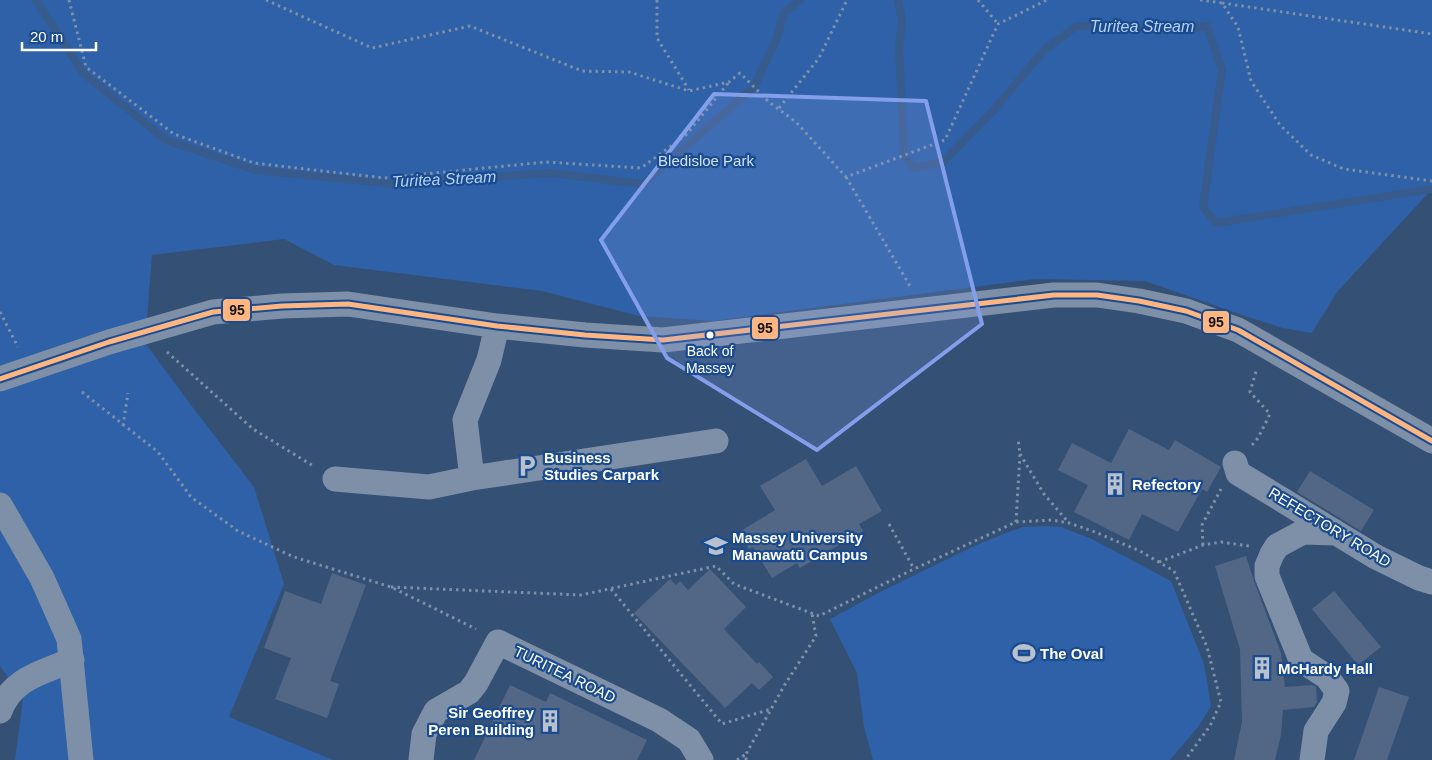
<svg xmlns="http://www.w3.org/2000/svg" width="1432" height="760" font-family="Helvetica,sans-serif">
<rect width="100%" height="100%" fill="#355075"/>
<path fill="#2e61a7" d="M0 0H1432V189L1337 292 1312 333 1283 328 1245 316 1145 281 1035 279 713 321 639 316 542 291 334 265 284 239 152 255 145 343 194 409 254 487 284 584 229 717 333 760H15L23 699 0 666Z
M1045 526 1061 527 1092 539 1171 581 1204 664 1211 706 1198 727 1170 760H873L864 727 857 673 830 619 880 592 974 546 1011 531 1023 527Z"/>
<g fill="none" stroke-linecap="round" stroke-linejoin="round">
<path stroke="#385b8d" stroke-width="8" d="M36 0 83 73 166 140 255 170 395 184 550 173 643 184 754 87 777 38 784 13 800 0
M898 0 902 19 899 48 904 155 914 168 943 162 994 110 1044 50 1077 26 1172 30 1207 26 1222 70 1203 207 1216 223 1432 189"/>
</g>
<path fill="#526786" d="M1129 429 1169 450 1175 440 1221 467 1207 492 1202 489 1178 532 1142 514 1129 540 1074 512 1088 485 1058 470 1072 443 1111 463Z
M806 459 822 486 856 466 882 511 859 524 863 531 800 568 797 563 772 578 753 547 749 549 739 532 775 510 760 486Z
M1310 471 1374 510 1361 531 1297 492Z
M1246 556 1254 581 1281 653 1285 687 1312 685 1316 687 1317 702 1314 707 1283 710 1281 735 1275 760H1234L1242 722 1240 649 1215 566Z
M710 569 746 607 724 629 757 664 759 662 773 677 759 690 752 683 725 708 634 613 670 579 676 585 680 581 688 590Z
M332 573 366 585 330 681 339 684 327 718 275 699 291 658 264 648 285 591 321 604Z
M1334 591 1381 647 1358 665 1312 609Z
M510 685 546 702 550 693 647 740 637 760H474Z
M1379 687 1409 697 1387 760H1354Z"/>
<g fill="none" stroke-linecap="round" stroke-linejoin="round">
<path stroke="#7d90a8" stroke-width="3" stroke-dasharray="2.5 4" stroke-linecap="butt" d="M69 0 86 67 174 134 254 163 384 178 546 162 641 168 686 135 729 82
M266 0 372 48 470 26 582 71 629 72 689 91 729 82 740 73 769 102 796 122 846 177 945 140 998 24 1047 0
M657 0V38L689 90
M978 0 998 24
M1200 0 1222 3 1238 27 1251 81 1280 125 1311 155 1344 169 1432 181
M1222 3 1432 34
M779 108 819 58 847 0
M846 177 910 286
M0 312 18 347
M167 352 253 429 315 467
M82 392 158 452 191 497 238 531 294 557 391 587 476 629
M123 426 128 393
M1252 445 1258 438 1270 414 1250 392 1257 368
M1020 454 1044 494 1068 522
M1016 522 1020 454 1018 438
M889 524 914 569
M1203 545 1202 525 1221 489
M1159 562 1203 545 1221 542 1249 546
M391 587 581 595 716 566 734 584 819 616 914 569 1016 522 1052 520 1069 523 1095 532 1140 551 1174 571 1207 647 1221 702 1210 726 1185 760
M611 589 722 724 771 709
M737 760 746 754
M746 760V754L784 686 816 636 812 614"/>
<path stroke="#7d90a8" stroke-width="25" d="M0 379 109 342 213 312 282 306 348 304 497 326 585 335 663 340 1054 295H1097L1139 301 1186 311 1238 330 1432 441
M1235 463 1238 473 1376 557 1419 578 1432 582
M472 478 716 441
M335 479 429 487 472 478 465 420 489 360 497 326
M0 505 42 578 69 639 81 760
M0 711C12 678 42 673 72 660
M421 760 424 734 436 711 469 692 476 683 498 642 659 720 689 740 701 760
M1312 760 1316 731 1334 703 1337 691 1327 677 1301 660 1267 576V566L1272 554 1277 546 1303 532 1336 533"/>
<defs>
<path id="bus-1" d="M0 379 109 342 213 312 282 306 348 304 497 326 585 335 663 340 1054 295H1097L1139 301 1186 311 1238 330 1432 441"/>
</defs>
<use href="#bus-1" stroke="#1a4b90" stroke-width="9"/>
<use href="#bus-1" stroke="#ffb580" stroke-width="5"/>
</g>
<path fill="#839eea" fill-opacity="0.2" stroke="#839eea" stroke-width="4" stroke-linejoin="round" d="M714 94 926 101 982 324 817 450 667 358 601 240Z"/>
<defs>
<symbol id="parking-bare" viewBox="-9 -9 18 18"><path d="M-3.5-5.5H1a3.5 3.5 0 0 1 0 7H-1V5.5H-3.5ZM-1-3.4V-.6H.8a1.4 1.4 0 0 0 0-2.8Z" fill="#b8c2cf" stroke="#1a4b90" stroke-width="2.5" paint-order="stroke"/></symbol>
<symbol id="building-bare" viewBox="-9 -9 18 18"><path d="M-4-6H4V6H1V3H-1V6H-4ZM-2.5-4.3h1.7v1.8h-1.7ZM.8-4.3h1.7v1.8H.8ZM-2.5-1h1.7V.8h-1.7ZM.8-1h1.7V.8H.8Z" fill="#b8c2cf" stroke="#1a4b90" stroke-width="2.5" paint-order="stroke"/></symbol>
<symbol id="university-bare" viewBox="-9 -9 18 18"><path d="M0-5L7-2L0 1L-7-2ZM-4 1L0 2.5L4 1V4Q0 6-4 4Z" fill="#b8c2cf" stroke="#1a4b90" stroke-width="2.5" paint-order="stroke"/></symbol>
<symbol id="stadium-bare" viewBox="-9 -9 18 18"><path d="M0-5a6.5 5 0 1 0 0 10a6.5 5 0 1 0 0-10ZM-3.5-1.8h7v3.6h-7Z" fill="#b8c2cf" stroke="#1a4b90" stroke-width="2.5" paint-order="stroke"/></symbol>
</defs>
<g fill-rule="evenodd">
<use href="#parking-bare" x="511" y="450" width="32" height="32"/>
<use href="#building-bare" x="1099" y="468" width="32" height="32"/>
<use href="#university-bare" x="700" y="530" width="32" height="32"/>
<use href="#stadium-bare" x="1008" y="637" width="32" height="32"/>
<use href="#building-bare" x="1246" y="652" width="32" height="32"/>
<use href="#building-bare" x="534" y="705" width="32" height="32"/>
</g>
<circle fill="#fff" stroke="#1a4b90" stroke-width="2" cx="710" cy="335" r="4.5"/>
<g text-anchor="middle" dominant-baseline="central" stroke-width="4.5" stroke-linejoin="round" paint-order="stroke">
<g font-size="14" fill="#fff" stroke="#1a4b90">
<text x="710" y="351">Back of<tspan x="710" dy="17">Massey</tspan></text>
</g>
<g font-size="15" fill="#cfe2fa" stroke="#1a4b90">
<text x="706" y="160">Bledisloe Park</text>
</g>
<g font-size="15" font-weight="bold" fill="#fff" stroke="#1a4b90" text-anchor="start">
<text x="544" y="457">Business<tspan x="544" dy="17">Studies Carpark</tspan></text>
<text x="1132" y="484">Refectory</text>
<text x="732" y="537">Massey University<tspan x="732" dy="17">Manawatū Campus</tspan></text>
<text x="1040" y="653">The Oval</text>
<text x="1278" y="668">McHardy Hall</text>
<text x="534" y="712" text-anchor="end">Sir Geoffrey<tspan x="534" dy="17">Peren Building</tspan></text>
</g>
<g font-size="15" fill="#fff" stroke="#1a4b90">
<text transform="translate(1330 527) rotate(31)">REFECTORY ROAD</text>
<text transform="translate(565 674) rotate(26)">TURITEA ROAD</text>
</g>
<g font-size="16" font-style="italic" fill="#b5d1f6" stroke="#1a4b90">
<text x="1142" y="26">Turitea Stream</text>
<text transform="translate(444 179) rotate(-3)">Turitea Stream</text>
</g>
</g>
<g stroke="#1a4b90" stroke-width="2">
<rect x="222" y="298" width="29" height="24" rx="5" fill="#ffb580"/>
<rect x="1202" y="310" width="28" height="24" rx="5" fill="#ffb580"/>
<rect x="751" y="316" width="28" height="24" rx="5" fill="#ffb580"/>
</g>
<g font-size="14" text-anchor="middle" font-weight="bold" fill="#111">
<text x="237" y="315">95</text>
<text x="1216" y="327">95</text>
<text x="765" y="333">95</text>
</g>
<path d="M22 42v8h74v-8" fill="none" stroke="#ffffff" stroke-width="2.5"/>
<text x="30" y="42" font-size="15" fill="#ffffff" stroke="#1a4b90" stroke-width="4" paint-order="stroke">20 m</text>
</svg>
